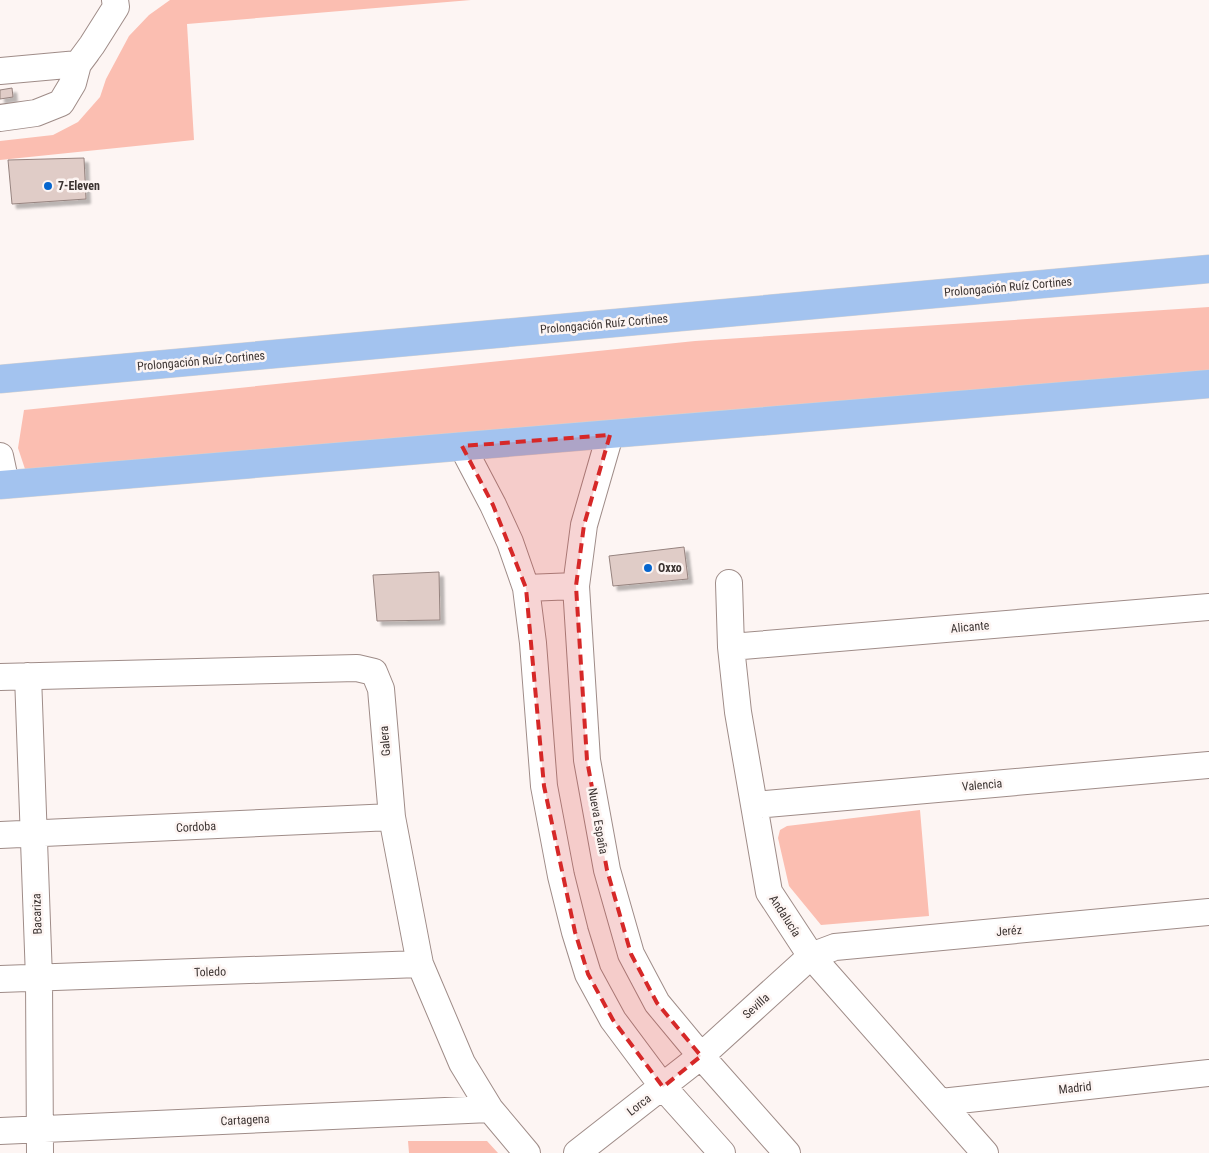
<svg xmlns="http://www.w3.org/2000/svg" width="1209" height="1153" font-family="'Roboto Condensed',sans-serif">
<defs>
<filter id="shadow"><feDropShadow dx="4.5" dy="4.5" stdDeviation="1" flood-color="#0004"/></filter>
</defs>
<rect width="100%" height="100%" fill="#fdf5f3"/>
<path fill="#fbbeb1" d="M170 0H471L187 24 194 140 0 160V141L53 135 78 122 100 97 106 79 129 36 149 15Z
M1209 307V371L25 469 18 448 24 410 695 341Z
M920 810 929 916 821 925 789 886 778 838 780 830 787 826Z
M408 1141H487L498 1153H409Z"/>
<path fill="#e0ccc7" stroke="#96837f" filter="url(#shadow)" d="M12 88 13 97 0 99V90Z
M84 158 86 199 12 204 8 160Z
M684 547 688 579 613 586 609 556Z
M439 572 440 620 377 621 373 575Z"/>
<g fill="none" stroke-linecap="round" stroke-linejoin="round">
<defs>
<path id="minor" d="M0 71 78 64 87 52
M0 118 36 113 61 103 73 83 78 64 92 45 116 7 115 0
M610 435 584 525 576 586 587 760 607 870 631 954 657 1003 701 1056 787 1153
M462 446 493 505 510 542 526 588 533 643 544 786 561 876 575 932 588 974 613 1020 663 1087 722 1153
M0 456 6 484
M729 583 731 647 738 712 769 892 811 956 985 1153
M526 588 576 586
M731 647 1209 607
M28 676 39 978 40 1153
M0 677 357 668 374 672 381 689 392 817 420 964 462 1063 490 1109 527 1153
M755 805 1209 765
M0 835 392 817
M0 979 420 964
M941 1102 1209 1073
M0 1131 490 1109
M577 1153 701 1056 811 956 835 947 1209 912"/>
<path id="major" d="M0 379 1209 269
M0 485 1209 384"/>
</defs>
<use href="#minor" stroke="#9f8c88" stroke-width="28"/>
<use href="#major" stroke="#d4d2d2" stroke-width="29"/>
<use href="#minor" stroke="#fff" stroke-width="26"/>
<use href="#major" stroke="#a3c3ef" stroke-width="28"/>
</g>
<path fill="#d62828" fill-opacity="0.2" stroke="#d62828" stroke-width="4" stroke-dasharray="10 6" stroke-linejoin="round" d="M610 435 584 525 576 586 587 760 607 870 631 954 657 1003 701 1056 663 1087 613 1020 588 974 575 932 544 786 526 588 493 505 462 446Z"/>
<g fill="#0665ce" stroke="#fdf5f3" stroke-width="2">
<circle cx="48" cy="186" r="5"/>
<circle cx="648" cy="568" r="5"/>
</g>
<g text-anchor="middle" dominant-baseline="central" stroke-width="5" stroke-linejoin="round" paint-order="stroke">
<g font-size="12" font-weight="bold" fill="#3b3331" stroke="#fdf5f3" text-anchor="start">
<text x="58" y="186">7-Eleven</text>
<text x="658" y="568">Oxxo</text>
</g>
<g font-size="12" fill="#3b3331" stroke="#fdf5f3">
<text transform="translate(1008 287) rotate(-5)">Prolongación Ruíz Cortines</text>
<text transform="translate(604 324) rotate(-5)">Prolongación Ruíz Cortines</text>
<text transform="translate(201 361) rotate(-5)">Prolongación Ruíz Cortines</text>
<text transform="translate(970 627) rotate(-5)">Alicante</text>
<text transform="translate(385 741) rotate(-95)">Galera</text>
<text transform="translate(982 785) rotate(-5)">Valencia</text>
<text transform="translate(598 821) rotate(80)">Nueva España</text>
<text transform="translate(196 827) rotate(-3)">Cordoba</text>
<text transform="translate(37 914) rotate(-92)">Bacariza</text>
<text transform="translate(785 916) rotate(57)">Andalucía</text>
<text transform="translate(1009 931) rotate(-5)">Jeréz</text>
<text transform="translate(210 972) rotate(-2)">Toledo</text>
<text transform="translate(756 1006) rotate(-42)">Sevilla</text>
<text transform="translate(1075 1088) rotate(-6)">Madrid</text>
<text transform="translate(639 1105) rotate(-38)">Lorca</text>
<text transform="translate(245 1120) rotate(-3)">Cartagena</text>
</g>
</g>
</svg>
